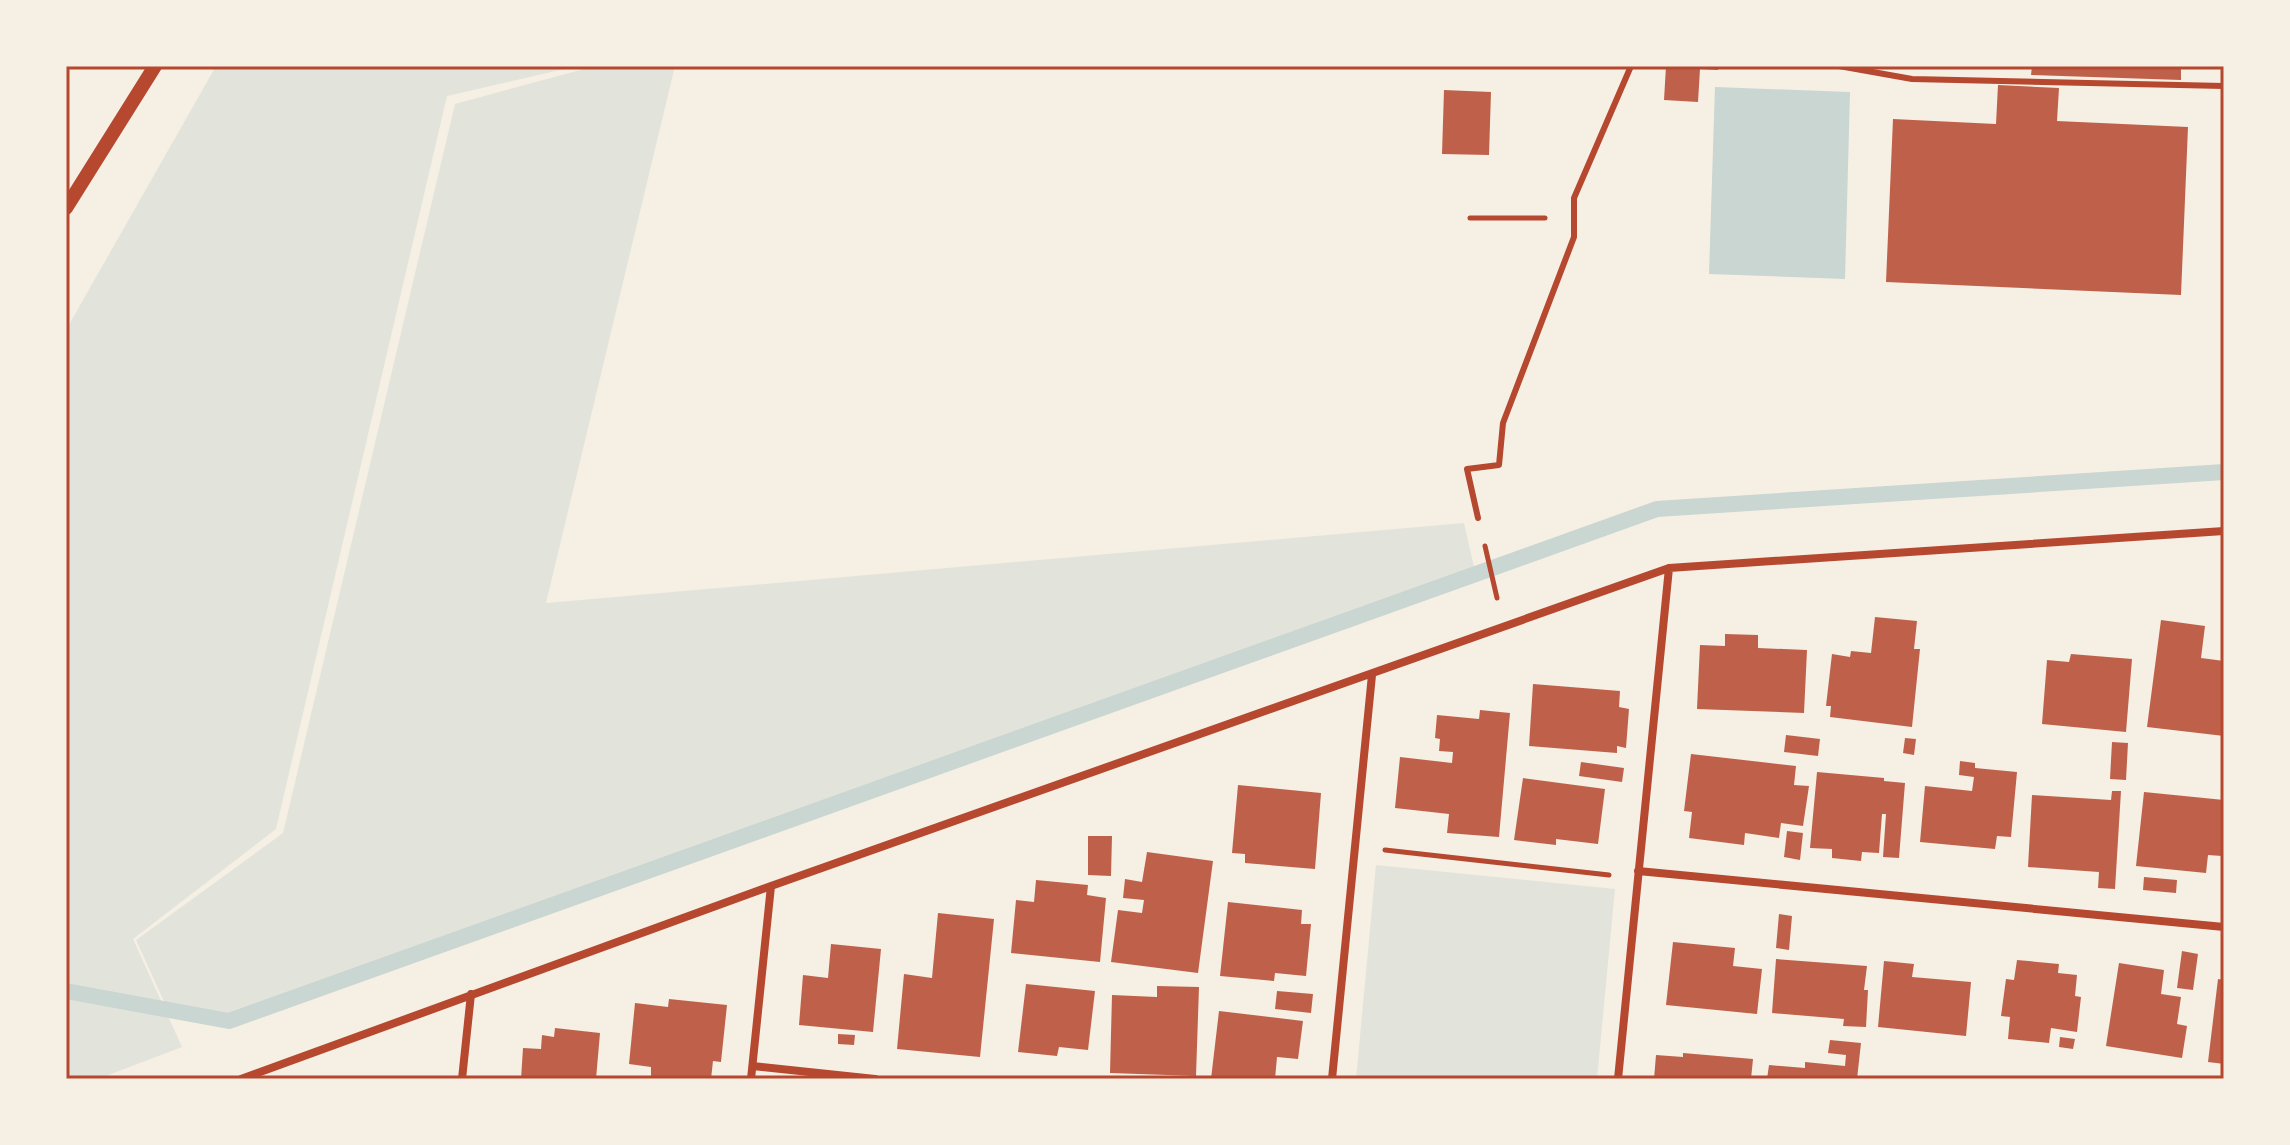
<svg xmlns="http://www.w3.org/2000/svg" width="2290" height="1145" font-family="Commissioner,sans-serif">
<rect width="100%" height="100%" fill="#f6efe4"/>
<path fill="#e2e4dc" d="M216 66H577L447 96 276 829 133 939 182 1047 98 1079H66V330Z
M595 66H675L546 603 1464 523 1475 571 230 1017 166 1006 136 940 283 833 455 104Z
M1376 865 1615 889 1597 1079H1356Z"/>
<path fill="#c9d6d2" d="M1715 87 1850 92 1845 279 1709 274Z"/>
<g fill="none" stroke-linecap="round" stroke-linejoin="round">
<path stroke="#c9d6d2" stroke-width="16" d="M66 991 229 1021 1657 509 2224 472"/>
</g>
<path fill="#bf614a" d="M1666 66H1718V70L1700 69 1698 102 1664 100Z
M2032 66H2181V80L2031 75Z
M1998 85 2059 88 2057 121 2188 127 2181 295 1886 282 1893 119 1996 124Z
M1444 90 1491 92 1489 155 1442 154Z
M1875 617 1917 621 1914 649H1920L1912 727 1830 717 1831 706H1826L1832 654 1850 657 1851 651 1871 653Z
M2161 620 2205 626 2201 658 2224 661V736L2147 727Z
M1725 634 1758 635V648L1807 650 1804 713 1697 709 1700 645 1725 646Z
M2071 654 2132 659 2126 732 2042 724 2047 660 2069 662Z
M1533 684 1620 691 1619 707 1629 709 1626 748 1617 746V753L1529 746Z
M1480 710 1510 713 1499 837 1447 833 1449 814 1395 808 1400 757 1452 763 1453 752 1439 751 1440 739 1435 738 1437 715 1479 719Z
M1786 735 1820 739 1818 756 1784 752Z
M1905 738 1916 739 1914 755 1903 753Z
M2112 742 2128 743 2126 780 2110 779Z
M1691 754 1796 766 1794 785 1809 786 1803 826 1781 823 1779 838 1745 833 1744 845 1689 838 1692 812 1684 811Z
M1960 761 1975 763V768L2017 772 2011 837 1997 836 1995 849 1920 842 1925 786 1972 791 1974 777 1959 775Z
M1581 762 1624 768 1622 782 1579 776Z
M1817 772 1884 778V781L1905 783 1899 858 1883 857 1886 814H1882L1879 853 1862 852 1861 861 1832 858V849L1810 848Z
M1523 778 1605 789 1598 844 1556 839V845L1514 840Z
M1238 785 1321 793 1315 869 1245 863V854L1232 853Z
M2112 791H2121L2115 889 2098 888 2099 872 2028 867 2032 795 2111 800Z
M2144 792 2224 800 2222 856 2208 855 2206 873 2136 866Z
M1787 831 1803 833 1800 860 1784 857Z
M1088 836H1112L1111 876 1088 875Z
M1147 852 1213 861 1198 973 1111 962 1118 910 1142 913 1144 900 1123 898 1125 879 1142 882Z
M2144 877 2177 880 2176 893 2143 890Z
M1036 880 1088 885 1087 895 1106 898 1100 962 1011 953 1016 900 1034 902Z
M1228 902 1302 910 1301 924H1311L1306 976 1275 973 1274 981 1220 976Z
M938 913 994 919 980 1057 897 1049 904 974 932 978Z
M1779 914 1792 916 1789 950 1776 948Z
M1673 942 1735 948 1733 966 1762 969 1757 1014 1666 1005Z
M831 944 881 949 873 1032 799 1025 803 975 828 978Z
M2182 951 2198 954 2193 990 2177 988Z
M1776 959 1867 966 1864 990H1868L1866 1027 1843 1026 1844 1019 1772 1013Z
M2017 960 2059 964 2058 973 2077 975 2075 996 2081 997 2077 1032 2051 1028 2049 1043 2008 1039 2010 1017 2001 1016 2006 979 2014 980Z
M1884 961 1914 964 1912 977 1971 982 1966 1036 1878 1027Z
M2119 963 2164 970 2161 994 2181 997 2177 1024 2187 1026 2182 1058 2106 1046Z
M2218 979 2224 980V1064L2208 1062Z
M1026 984 1095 991 1088 1050 1059 1047 1057 1056 1018 1052Z
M1157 986 1199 987 1196 1076 1110 1073 1112 995 1157 997Z
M1277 991 1313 994 1311 1013 1275 1009Z
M669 999 727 1005 721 1062 713 1061 711 1079 651 1076V1067L629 1064 635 1003 668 1007Z
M1219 1011 1303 1021 1298 1059 1277 1057 1275 1079H1211Z
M555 1028 600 1033 596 1079H521L523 1048 541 1049 542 1035 554 1037Z
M838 1034 855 1035 854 1045 838 1044Z
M2060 1037 2075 1039 2073 1049 2059 1047Z
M1830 1040 1861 1043 1857 1079H1767L1769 1065 1805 1068V1062L1845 1066 1846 1055 1828 1053Z
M1683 1053 1753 1059 1751 1079H1654L1656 1055 1683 1057Z"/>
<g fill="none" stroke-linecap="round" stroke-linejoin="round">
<path stroke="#b5482f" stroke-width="5" d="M1470 218H1545
M1485 546 1497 598
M1385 850 1609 875"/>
<path stroke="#b5482f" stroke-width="6" d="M1839 66 1912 79 2224 86
M1478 518 1467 469 1499 465 1503 423 1574 237V198L1631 66"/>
<path stroke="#b5482f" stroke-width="8" d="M1638 871 2224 927
M753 1066 875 1079
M241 1079 771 886 1669 568 2224 531
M462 1079 471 994
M751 1079 771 886
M1332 1079 1372 675
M1618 1079 1669 568"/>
<path stroke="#b5482f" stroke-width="14" d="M66 208 155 66"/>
</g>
<rect width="2290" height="1145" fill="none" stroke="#f6efe4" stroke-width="136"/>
<rect x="68" y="68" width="2154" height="1009" fill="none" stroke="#b5482f" stroke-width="3"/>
</svg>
